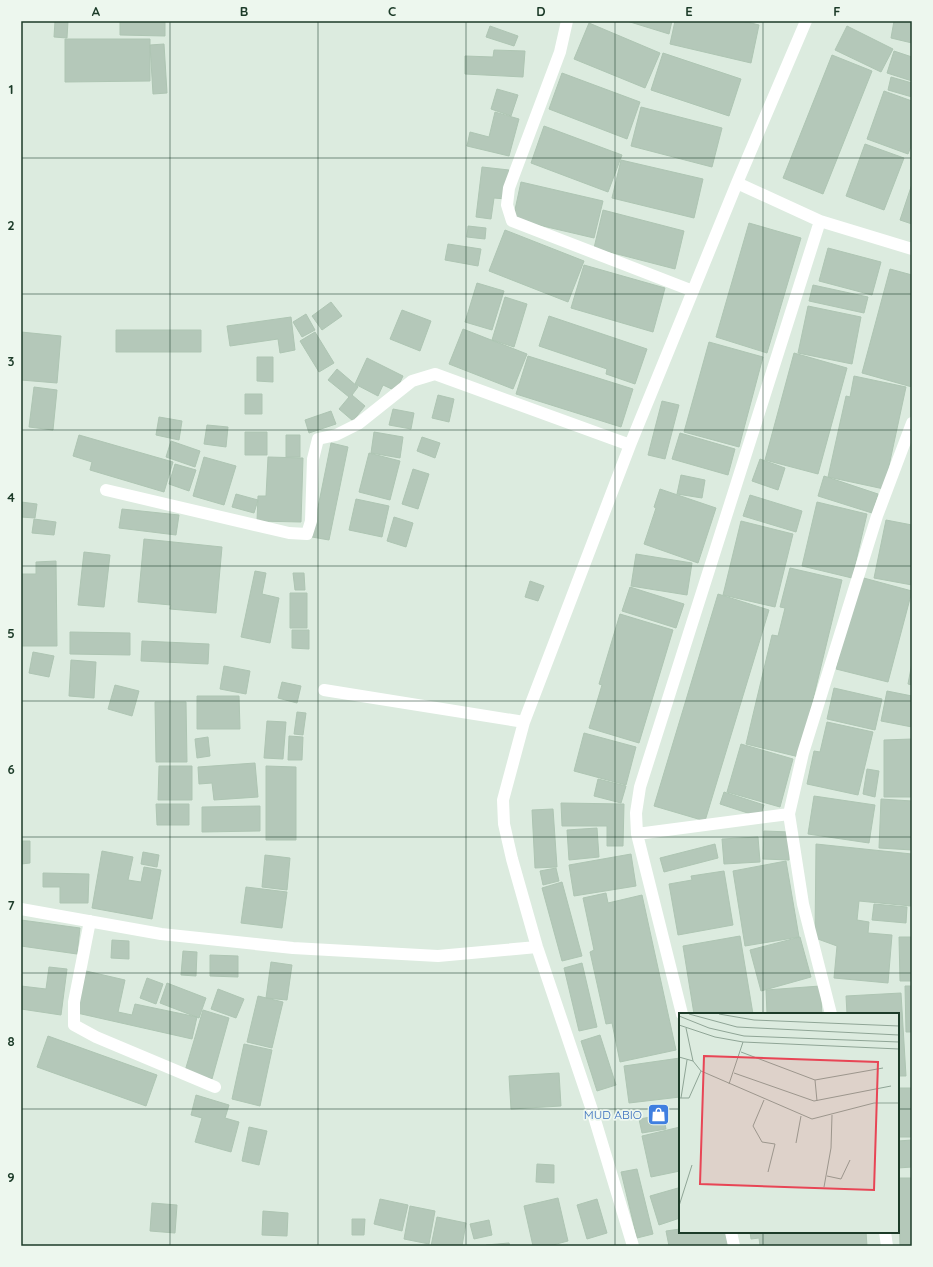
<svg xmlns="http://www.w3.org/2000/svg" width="933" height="1267" font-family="Quicksand,sans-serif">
<rect width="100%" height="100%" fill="#dcebdf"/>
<path fill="#b4c8b9" stroke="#aec5b3" d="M55 21H68L67 38 54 37Z
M120 21H165V36L120 35Z
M627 21H672L669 34Z
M675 21H743L759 25 751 63 670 44Z
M894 21H912V43L891 38Z
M589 23 660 53 645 88 574 59Z
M490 26 518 36 514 46 486 37Z
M847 26 893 49 881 72 835 50Z
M65 39H150V81L65 82Z
M164 44 167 93 153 94 150 45Z
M494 50 525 51 523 77 465 74V56L493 57Z
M894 51 912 57V81L887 73Z
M663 53 741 79 729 116 651 90Z
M832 55 872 71 823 194 783 178Z
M562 73 640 102 627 139 549 109Z
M891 77 912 83V97L888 90Z
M497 89 518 95 511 116 491 109Z
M884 91 912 101V144L908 154 867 139Z
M641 107 722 128 712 167 631 146Z
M495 112 519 119 509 156 467 146 470 132 489 137Z
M544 126 622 155 608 192 531 163Z
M865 144 904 158 884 210 846 196Z
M621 160 703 179 694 218 612 198Z
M482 167 509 170 506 199 494 198 491 219 476 217Z
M521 182 603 201 594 238 513 219Z
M912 184V224L900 220Z
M603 210 684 231 675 269 594 248Z
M749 223 801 238 767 353 716 337Z
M468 226 486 228 485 239 467 237Z
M505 230 584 261 568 302 489 271Z
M448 244 481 249 478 266 445 260Z
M828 248 881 262 872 295 819 281Z
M584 265 665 288 653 332 571 308Z
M890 269 912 275V387L862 373Z
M477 283 504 291 492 330 465 322Z
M813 285 868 297 864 313 809 301Z
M505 297 527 304 514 347 492 340Z
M331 302 342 316 322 330 312 316Z
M808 306 861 317 852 364 798 353Z
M402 310 431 321 420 351 390 339Z
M306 314 315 330 302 337 293 322Z
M549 316 647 349 635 384 606 374 607 369 539 346Z
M291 317 295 350 280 353 278 339 230 346 227 326Z
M463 329 527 354 513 389 449 364Z
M116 330H201V352H116Z
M21 332 61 336 57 383 21 380Z
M315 332 334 363 319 372 300 341Z
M709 342 763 357 739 447 684 432Z
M794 353 847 368 818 474 765 460Z
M528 356 633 389 621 427 516 394Z
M257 357H273V382L257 381Z
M367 358 403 376 396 391 383 385 378 396 355 384Z
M337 369 358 387 352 395 365 406 353 421 339 409 349 397 328 380Z
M854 376 906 387 884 489 828 477 846 396 850 397Z
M34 387 57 390 53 430 29 427Z
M245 394H262V414H245Z
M438 395 454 399 449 422 432 418Z
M662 401 679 405 665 459 648 455Z
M393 409 414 413 411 429 389 425Z
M331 411 336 424 309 433 305 420Z
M159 417 182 421 179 440 156 435Z
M207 425 228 427 226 447 204 444Z
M245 432H267V455H245Z
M374 432 403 437 400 458 371 453Z
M680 433 735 449 728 475 672 459Z
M79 435 173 462 164 492 90 470 92 462 73 456Z
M286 435H300V457H286Z
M422 437 440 443 435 458 417 451Z
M171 441 200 451 195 467 166 457Z
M331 443 348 447 329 540 312 537Z
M369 453 400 461 390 500 359 492Z
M204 457 236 466 224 505 193 496Z
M268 457 303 458 301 522 257 521 258 496H266Z
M760 459 785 468 778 490 752 481Z
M175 464 196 470 189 491 169 484Z
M413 469 429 474 418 509 402 504Z
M681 475 705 480 702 498 677 494Z
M824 476 878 494 872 513 818 496Z
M660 489 716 508 698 563 644 544 656 508 654 507Z
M236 494 258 500 254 513 232 507Z
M750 495 802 511 796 532 743 516Z
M356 499 389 506 382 537 349 530Z
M21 502 37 504 35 518 21 517Z
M817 502 867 514 852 578 802 566Z
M122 509 179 515 176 535 119 528Z
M394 517 413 523 406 547 387 541Z
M34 519 56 522 54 535 32 533Z
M886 520 912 525V585L874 578Z
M741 521 793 534 775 607 723 595Z
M144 539 222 547 216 613 170 609 171 605 138 602Z
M84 552 110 555 104 607 78 605Z
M636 554 692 563 687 595 631 586Z
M56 561 57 646H21V574H36V562Z
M790 568 842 580 799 757 746 744 772 635 778 636 785 608 780 607Z
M255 571 266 573 262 594 279 598 270 643 241 637Z
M293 573H304L305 590H295Z
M860 577 912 591 888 682 836 669Z
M530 581 544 586 538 601 525 597Z
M630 587 684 604 676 628 622 611Z
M290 593H307V628H290Z
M718 594 769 610 705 821 654 806Z
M620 614 673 630 639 743 589 728 602 685 599 684Z
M292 630H309V649L292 648Z
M70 632 130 633V655L70 654Z
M142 641 209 644 208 664 141 661Z
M33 652 54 656 49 677 29 673Z
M71 660 96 662 94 698 69 696Z
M912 663V685L908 684Z
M224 666 250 671 246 694 220 689Z
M282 682 301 686 297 703 278 698Z
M115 685 139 691 132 716 108 709Z
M834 688 882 699 875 730 827 719Z
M887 691 912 696V727L881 721Z
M197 696H239L240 729H197Z
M155 702H186L187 762H156Z
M297 712 306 713 303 735 294 734Z
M267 721 286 722 283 759 264 758Z
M827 722 873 732 858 795 807 784 814 751 820 752Z
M584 733 636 747 626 785 574 771Z
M289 736 303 737 302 760H288Z
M208 737 210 756 197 758 195 739Z
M912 739V797H884V740Z
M741 744 793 759 780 807 727 792Z
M255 763 258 797 214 800 212 783 199 784 198 767Z
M159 766H192V800H158Z
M266 766 296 767V840H266Z
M867 769 879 771 875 797 863 794Z
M598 779 626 786 621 803 594 796Z
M724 792 764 805 760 817 720 804Z
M814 796 875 805 869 843 808 834Z
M881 799 912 801V850L879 848Z
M561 803 624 804 623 846H607V826H562Z
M156 804H189V825H157Z
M260 806V831L202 832V807Z
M553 809 557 867 535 868 532 810Z
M597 828 599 857 569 860 567 830Z
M764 831 790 832 789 860 763 859Z
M758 837 760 862 724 864 722 839Z
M21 841H30V863L21 864Z
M715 844 718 858 664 872 660 858Z
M816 844 912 854 911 906 859 901 857 920 869 922 868 933 892 935 888 983 834 978 837 946 815 938Z
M102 851 133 857 128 880 141 882 144 867 161 870 152 919 92 908Z
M143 852 159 855 157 867 141 864Z
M631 854 636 886 574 896 569 865Z
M265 855 290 858 287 890 262 887Z
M786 861 799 937 745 946 733 871Z
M556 868 559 881 543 885 540 871Z
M724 871 733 925 678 935 669 884 692 880 691 876Z
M43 873 89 874 88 903H60V887H43Z
M562 882 582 956 562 961 542 888Z
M246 887 287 892 282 928 241 923Z
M606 893 608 903 642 895 676 1050 620 1062 612 1023 606 1024 590 952 594 950 583 898Z
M874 904 907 907 906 923 872 920Z
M21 920 80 928 77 954 21 946Z
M740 936 753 1014H694L683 946Z
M800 937 811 977 761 991 750 950Z
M899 937H912V981H900Z
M112 940 129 941V959L111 958Z
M183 951 197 952 196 976 181 975Z
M210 955 238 956V977L210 976Z
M271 962 292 965 287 1000 266 998Z
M582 963 597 1027 579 1031 564 968Z
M49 967 67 969 61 1015 21 1009V986L46 989Z
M86 971 125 980 118 1012 132 1015 135 1004 197 1017 192 1039 77 1013Z
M147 978 163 984 156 1004 140 998Z
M167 983 206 998 199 1018 160 1003Z
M820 986 822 1014H767L766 990Z
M905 986H912V1032H906Z
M218 989 244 999 236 1018 211 1009Z
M901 993 906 1076H898V1014H847L846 996Z
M258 996 283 1002 272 1048 247 1042Z
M203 1010 229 1018 212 1079 185 1071Z
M600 1035 616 1085 597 1091 581 1041Z
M48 1036 157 1075 146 1106 37 1067Z
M244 1044 272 1050 260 1106 232 1099Z
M680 1058V1097L629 1103 624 1066Z
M559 1073 561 1106 511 1109 509 1076Z
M898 1088H912V1137H898Z
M196 1095 229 1105 225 1118 239 1122 231 1152 195 1142 202 1118 191 1115Z
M663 1115 666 1129 642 1133 639 1119Z
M249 1127 267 1131 259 1165 242 1161Z
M680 1127V1171L651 1177 642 1136Z
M912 1140V1167L898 1168V1141Z
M537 1164 554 1165V1183L536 1182Z
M637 1169 653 1234 637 1238 621 1172Z
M898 1178H912V1246H900Z
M678 1188 680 1194V1218L659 1225 650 1196Z
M558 1198 568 1241 549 1246H533L524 1206Z
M380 1199 408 1205 402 1231 374 1224Z
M597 1199 607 1233 587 1239 577 1205Z
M152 1203 177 1205 175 1233 150 1231Z
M410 1206 435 1211 429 1244 404 1239Z
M263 1211 288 1213 287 1236 262 1235Z
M437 1217 466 1223 462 1246H431Z
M352 1219H365L364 1235H352Z
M489 1220 492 1235 474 1239 470 1224Z
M680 1229V1232H727L730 1246H669L666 1231Z
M750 1232H866L867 1246H760L759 1238 751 1239Z
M509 1243 510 1246H486V1245Z"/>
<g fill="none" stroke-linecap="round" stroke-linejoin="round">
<path stroke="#fff" stroke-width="12" d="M567 21 560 52 509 188 507 205 512 221 693 291
M737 183 820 221 912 249
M106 490 289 533 307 534 311 521 313 459 318 439 336 435 358 424 412 381 435 374 630 445
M324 690 524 722
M637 834 789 814
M21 909 161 934 293 948 438 956 537 947
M90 921 74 1002V1025L96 1037 215 1087
M682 1014 637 834 636 813 640 787 820 221
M831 1014 803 904 789 814 803 753 877 516 912 423
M731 1232 734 1246
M885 1232 887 1246
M633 1246 592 1110 537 947 512 859 504 824 503 800 524 722 630 445 737 183 806 21"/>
</g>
<path fill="none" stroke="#1c3b28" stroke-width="1" stroke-opacity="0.55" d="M170 21V1246M318 21V1246M466 21V1246M615 21V1246M763 21V1014M21 158H912M21 294H912M21 430H912M21 566H912M21 701H912M21 837H912M21 973H912M21 1109H680M898 1109H912M763 1232V1246"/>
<defs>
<symbol id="shop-square" viewBox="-11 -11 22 22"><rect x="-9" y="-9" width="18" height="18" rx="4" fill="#3f7fe0" stroke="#edf7ee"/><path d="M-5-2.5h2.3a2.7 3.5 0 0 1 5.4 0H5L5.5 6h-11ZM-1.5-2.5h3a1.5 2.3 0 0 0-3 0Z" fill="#fff"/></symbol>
</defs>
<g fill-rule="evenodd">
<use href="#shop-square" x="646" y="1102" width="25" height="25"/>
</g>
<g text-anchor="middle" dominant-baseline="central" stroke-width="3.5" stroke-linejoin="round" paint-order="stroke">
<g font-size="12" fill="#366cbe" stroke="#edf7ee" text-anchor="end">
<text x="642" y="1114">MUD ABIO</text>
</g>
</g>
<g transform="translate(679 1013)">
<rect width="220" height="220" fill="#dcebdf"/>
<path fill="none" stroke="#8fa596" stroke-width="1" d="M10 1 58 14 220 22M40 1 75 7 220 13M0 3 30 15 65 23 220 29M0 12 36 24 64 29 220 36M7 15 14 48M62 39 136 67 204 55M0 44 14 48 22 58 10 85H0M22 58 133 106 195 90H220M55 60 135 88 212 73M136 67 138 88M50 71 64 29M2 85 8 47M85 87 74 113 83 129 96 131 89 159M117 130 122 103M148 163 162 166 171 147M145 174 152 135 153 102M0 193 13 152"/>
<path fill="#e84555" fill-opacity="0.15" stroke="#e84555" stroke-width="2" d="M25 43 199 49 195 177 21 171Z"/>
<rect width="220" height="220" fill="none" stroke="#1c3b28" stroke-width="2"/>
</g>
<rect width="933" height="1267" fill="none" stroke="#edf7ee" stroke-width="44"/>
<rect x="22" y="22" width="889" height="1223" fill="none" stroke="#1c3b28" stroke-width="1.5"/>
<g font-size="13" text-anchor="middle" font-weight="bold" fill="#1c3b28">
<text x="96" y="16">A</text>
<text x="244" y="16">B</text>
<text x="392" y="16">C</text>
<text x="541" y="16">D</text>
<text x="689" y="16">E</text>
<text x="837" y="16">F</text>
<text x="11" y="94">1</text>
<text x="11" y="230">2</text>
<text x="11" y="366">3</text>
<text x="11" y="502">4</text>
<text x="11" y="638">5</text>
<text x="11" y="774">6</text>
<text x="11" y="910">7</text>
<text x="11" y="1046">8</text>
<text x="11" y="1182">9</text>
</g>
</svg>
